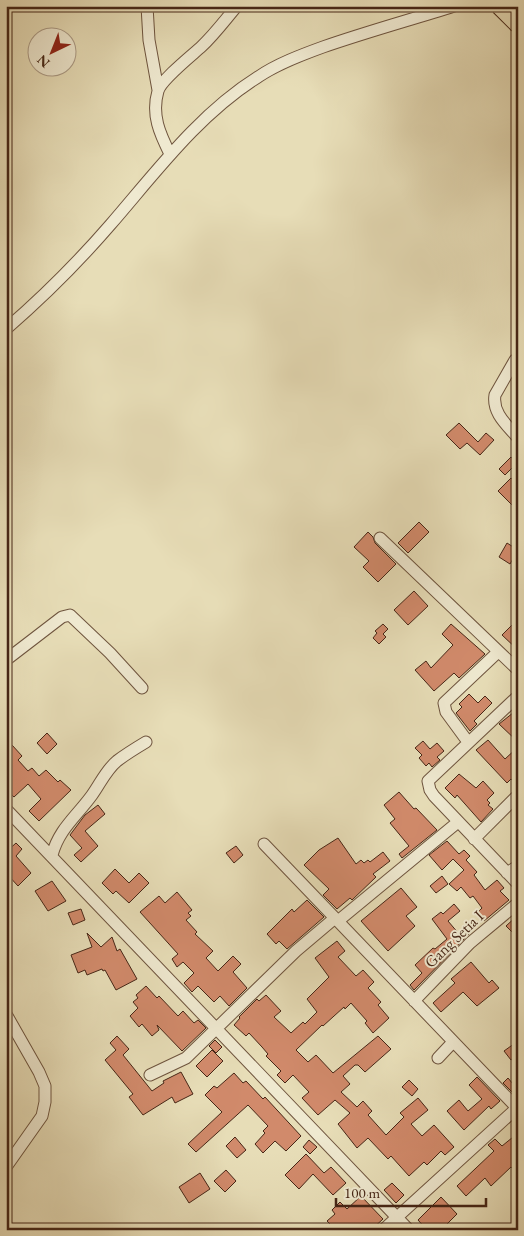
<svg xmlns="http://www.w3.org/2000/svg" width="524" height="1236" font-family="'EB Garamond',serif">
<rect width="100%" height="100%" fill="#e7ddb7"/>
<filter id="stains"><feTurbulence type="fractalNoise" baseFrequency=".004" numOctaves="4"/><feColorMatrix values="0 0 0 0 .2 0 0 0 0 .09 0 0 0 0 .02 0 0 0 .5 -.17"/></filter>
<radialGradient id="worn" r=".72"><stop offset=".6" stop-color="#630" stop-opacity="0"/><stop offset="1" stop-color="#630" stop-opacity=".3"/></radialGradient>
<path fill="#d18a6b" stroke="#462616" d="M459 423 478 442 486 433 494 440 480 455 467 443 460 449 446 435Z
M511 457 517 463 505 475 499 469Z
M511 478 518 484V511L498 491Z
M419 522 429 532 408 553 398 543Z
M368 532 373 537 375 543 396 564 378 582 363 567 369 561 354 547Z
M507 543 518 550 510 564 499 557Z
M414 591 428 606 408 625 394 610Z
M518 619V650L502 635Z
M383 624 388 629 383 634 386 637 379 644 373 638 377 633 375 631Z
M451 624 485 654 459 678 454 673 434 691 415 670 426 661 431 668 453 645 442 634Z
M469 694 478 703 485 696 492 703 474 721 477 724 470 731 456 713 462 707 459 704Z
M518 709V742L499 724Z
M47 733 57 744 47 754 37 743Z
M488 740 505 759 518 747V786L511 779 507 783 476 750Z
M423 741 430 749 437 743 444 751 437 757 440 760 432 767 429 763 426 766 419 758 422 755 415 748Z
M12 745 22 756 18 760 28 771 32 768 39 776 46 770 58 782 60 780 71 790 39 821 29 811 41 799 28 784 14 797 6 790V750Z
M459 774 476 788 483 781 494 793 487 800 490 803 488 805 493 809 481 822 457 795 455 798 445 788Z
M399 792 414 809 416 808 437 830 402 858 399 854 409 846 390 823 395 819 384 805Z
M98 805 105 814 85 831 98 846 81 862 74 855 82 848 70 835 85 815Z
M338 838 356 864 361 860 364 863 368 860 370 862 383 852 390 861 373 874 376 877 352 900 350 898 337 909 323 895 329 889 304 865 319 850Z
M447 841 459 854 464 850 470 856 466 860 477 872 474 875 485 890 497 880 504 888 500 891 509 900 484 921 477 913 482 908 473 896 470 898 461 887 457 891 449 884 464 870 453 859 442 870 429 855Z
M16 843 22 849 16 856 31 873 18 886 7 874 11 870 6 865V852Z
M236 846 243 855 234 863 226 853Z
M115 869 129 883 139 873 149 883 129 903 116 891 113 894 102 883Z
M442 876 448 884 436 893 430 886Z
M52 881 66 901 48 911 35 891Z
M401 888 417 907 406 916 415 926 388 951 361 921Z
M177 892 192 910 188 913 191 916 186 920 197 932 195 934 213 951 206 958 218 971 233 956 241 964 233 972 247 988 229 1006 220 996 214 1002 198 986 192 992 184 983 194 973 183 962 177 967 172 959 178 954 140 912 159 896 165 903Z
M307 900 324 917 287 949 279 941 276 944 267 934 292 909 294 912Z
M454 904 460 911 448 921 459 934 466 927 471 932 414 990 410 985 422 973 415 965 433 948 435 949 447 939 432 919 441 912 443 914Z
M81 909 85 920 73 925 68 913Z
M518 915V931L514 934 506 926Z
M87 933 101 947 112 937 117 951 120 949 137 979 116 990 105 970 103 971 102 969 87 975 85 970 78 973 71 955 92 947Z
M337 941 345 951 338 957 356 976 363 970 374 982 368 988 381 1002 378 1005 389 1018 373 1033 365 1023 367 1021 351 1003 345 1009 344 1007 323 1026 322 1025 296 1050 308 1062 316 1055 333 1073 378 1036 391 1049 365 1072 358 1065H355L343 1076 350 1084 341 1092 357 1107 363 1101 372 1111 368 1115 386 1135 404 1117 400 1113 418 1098 428 1110 411 1124 422 1136 434 1125 454 1147 445 1155 441 1151 427 1165 424 1162 409 1176 391 1156 388 1159 368 1138 357 1148 338 1124 350 1113 335 1100 318 1115 302 1098 309 1092 293 1075 285 1083 277 1075 281 1071 266 1056 268 1054 262 1047 249 1033 246 1036 234 1025 240 1018 239 1017 257 999 259 1001 266 995 281 1011 274 1017 291 1033 303 1022 305 1024 317 1012 307 999 329 977 315 958Z
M471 962 489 983 492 980 499 988 477 1006 463 992 441 1012 433 1003 455 983 451 979Z
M146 986 157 998 159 996 178 1016 183 1011 194 1023 198 1020 206 1028 182 1051 157 1025 159 1030 152 1036 142 1024 139 1027 130 1016 138 1008 133 1002 138 998 136 995Z
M117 1036 129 1049 123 1055 152 1091 164 1083 163 1081 181 1072 193 1094 175 1103 172 1097 143 1115 129 1097 133 1094 105 1060 116 1050 110 1043Z
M215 1040 222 1047 216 1053 209 1046Z
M518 1041V1055L511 1060 504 1051Z
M212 1050 223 1061 207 1077 196 1066Z
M234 1073 243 1083 246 1081 263 1099 265 1097 301 1136 286 1151 275 1141 263 1153 255 1144 265 1133 263 1131 268 1126 248 1105 196 1152 188 1144 222 1112 205 1095 214 1086 217 1088Z
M477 1077 500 1101 491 1109 489 1106 464 1130 447 1111 459 1100 468 1111 482 1099 469 1085Z
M508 1078 518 1090V1098L503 1083Z
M409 1080 418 1089 412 1096 402 1087Z
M518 1133V1163L512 1168 511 1167 491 1186 485 1178 466 1196 457 1186 494 1151 488 1145 495 1139 502 1146Z
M235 1137 246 1150 237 1158 226 1146Z
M309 1140 317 1147 310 1154 303 1147Z
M306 1154 324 1173 331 1167 346 1183 333 1195 313 1174 299 1189 285 1175Z
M226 1170 236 1181 225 1192 214 1181Z
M200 1173 210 1189 189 1203 179 1187Z
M392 1183 404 1195 396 1203 384 1190Z
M361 1196 383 1219 371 1230H356L352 1226 347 1230 342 1224 336 1230 327 1221 335 1214 332 1210 340 1202 347 1209Z
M441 1197 457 1214 441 1230H427L418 1220Z"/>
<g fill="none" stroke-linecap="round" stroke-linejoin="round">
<defs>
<path id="street" d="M147 6 149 40 158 90
M170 154C160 134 151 115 158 91 161 80 191 56 201 47 214 35 225 20 237 6
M6 329C43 297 79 261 111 224 156 172 199 114 258 77 277 64 301 55 323 47 366 32 410 20 454 6
M515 360 495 395C492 413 507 425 518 438
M380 538 518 670
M6 660 62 617 70 615 110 653 142 688
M518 696 428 781 430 790 434 796 518 884
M468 742 446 712 444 703 498 652
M6 809 409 1230
M474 839 518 795
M264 844 518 1109
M52 855C59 829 76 817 92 795 100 784 106 770 117 761 126 754 136 748 146 742
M507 873 518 866
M338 921 458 822
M414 1001 470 943 518 903
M6 1014 39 1072 45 1086V1102L42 1116 6 1167
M438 1058 453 1042
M150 1075 186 1058 296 951 335 918
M383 1230 518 1107"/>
<path id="primary" d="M501 6 518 23"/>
</defs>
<use href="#street" stroke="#6e543e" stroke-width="13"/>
<use href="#primary" stroke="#462616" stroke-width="21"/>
<use href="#street" stroke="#efe9d0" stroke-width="11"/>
<use href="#primary" stroke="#e7ddb7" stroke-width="19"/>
</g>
<g text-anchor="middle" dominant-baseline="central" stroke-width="4" stroke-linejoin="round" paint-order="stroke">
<g font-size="16" fill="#462616" stroke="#efe9d0">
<text transform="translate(454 939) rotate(-44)">Gang Setia I</text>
</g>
</g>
<rect width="524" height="1236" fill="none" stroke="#e7ddb7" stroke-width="25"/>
<rect x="8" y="8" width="509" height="1221" fill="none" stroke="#462616" stroke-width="2.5"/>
<rect x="12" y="12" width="499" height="1211" fill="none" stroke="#462616"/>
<g transform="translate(52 52) rotate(223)"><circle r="24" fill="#efe9d0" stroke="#ab9b86"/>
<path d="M0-4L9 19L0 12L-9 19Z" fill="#8f2418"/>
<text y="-8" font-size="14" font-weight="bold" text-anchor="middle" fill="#462616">N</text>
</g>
<path d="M336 1198v8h150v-8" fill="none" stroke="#462616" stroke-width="2.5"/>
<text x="344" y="1198" font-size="15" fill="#462616" stroke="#efe9d0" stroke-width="4" paint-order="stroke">100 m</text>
<rect width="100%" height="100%" filter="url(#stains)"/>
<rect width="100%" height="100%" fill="url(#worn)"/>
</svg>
